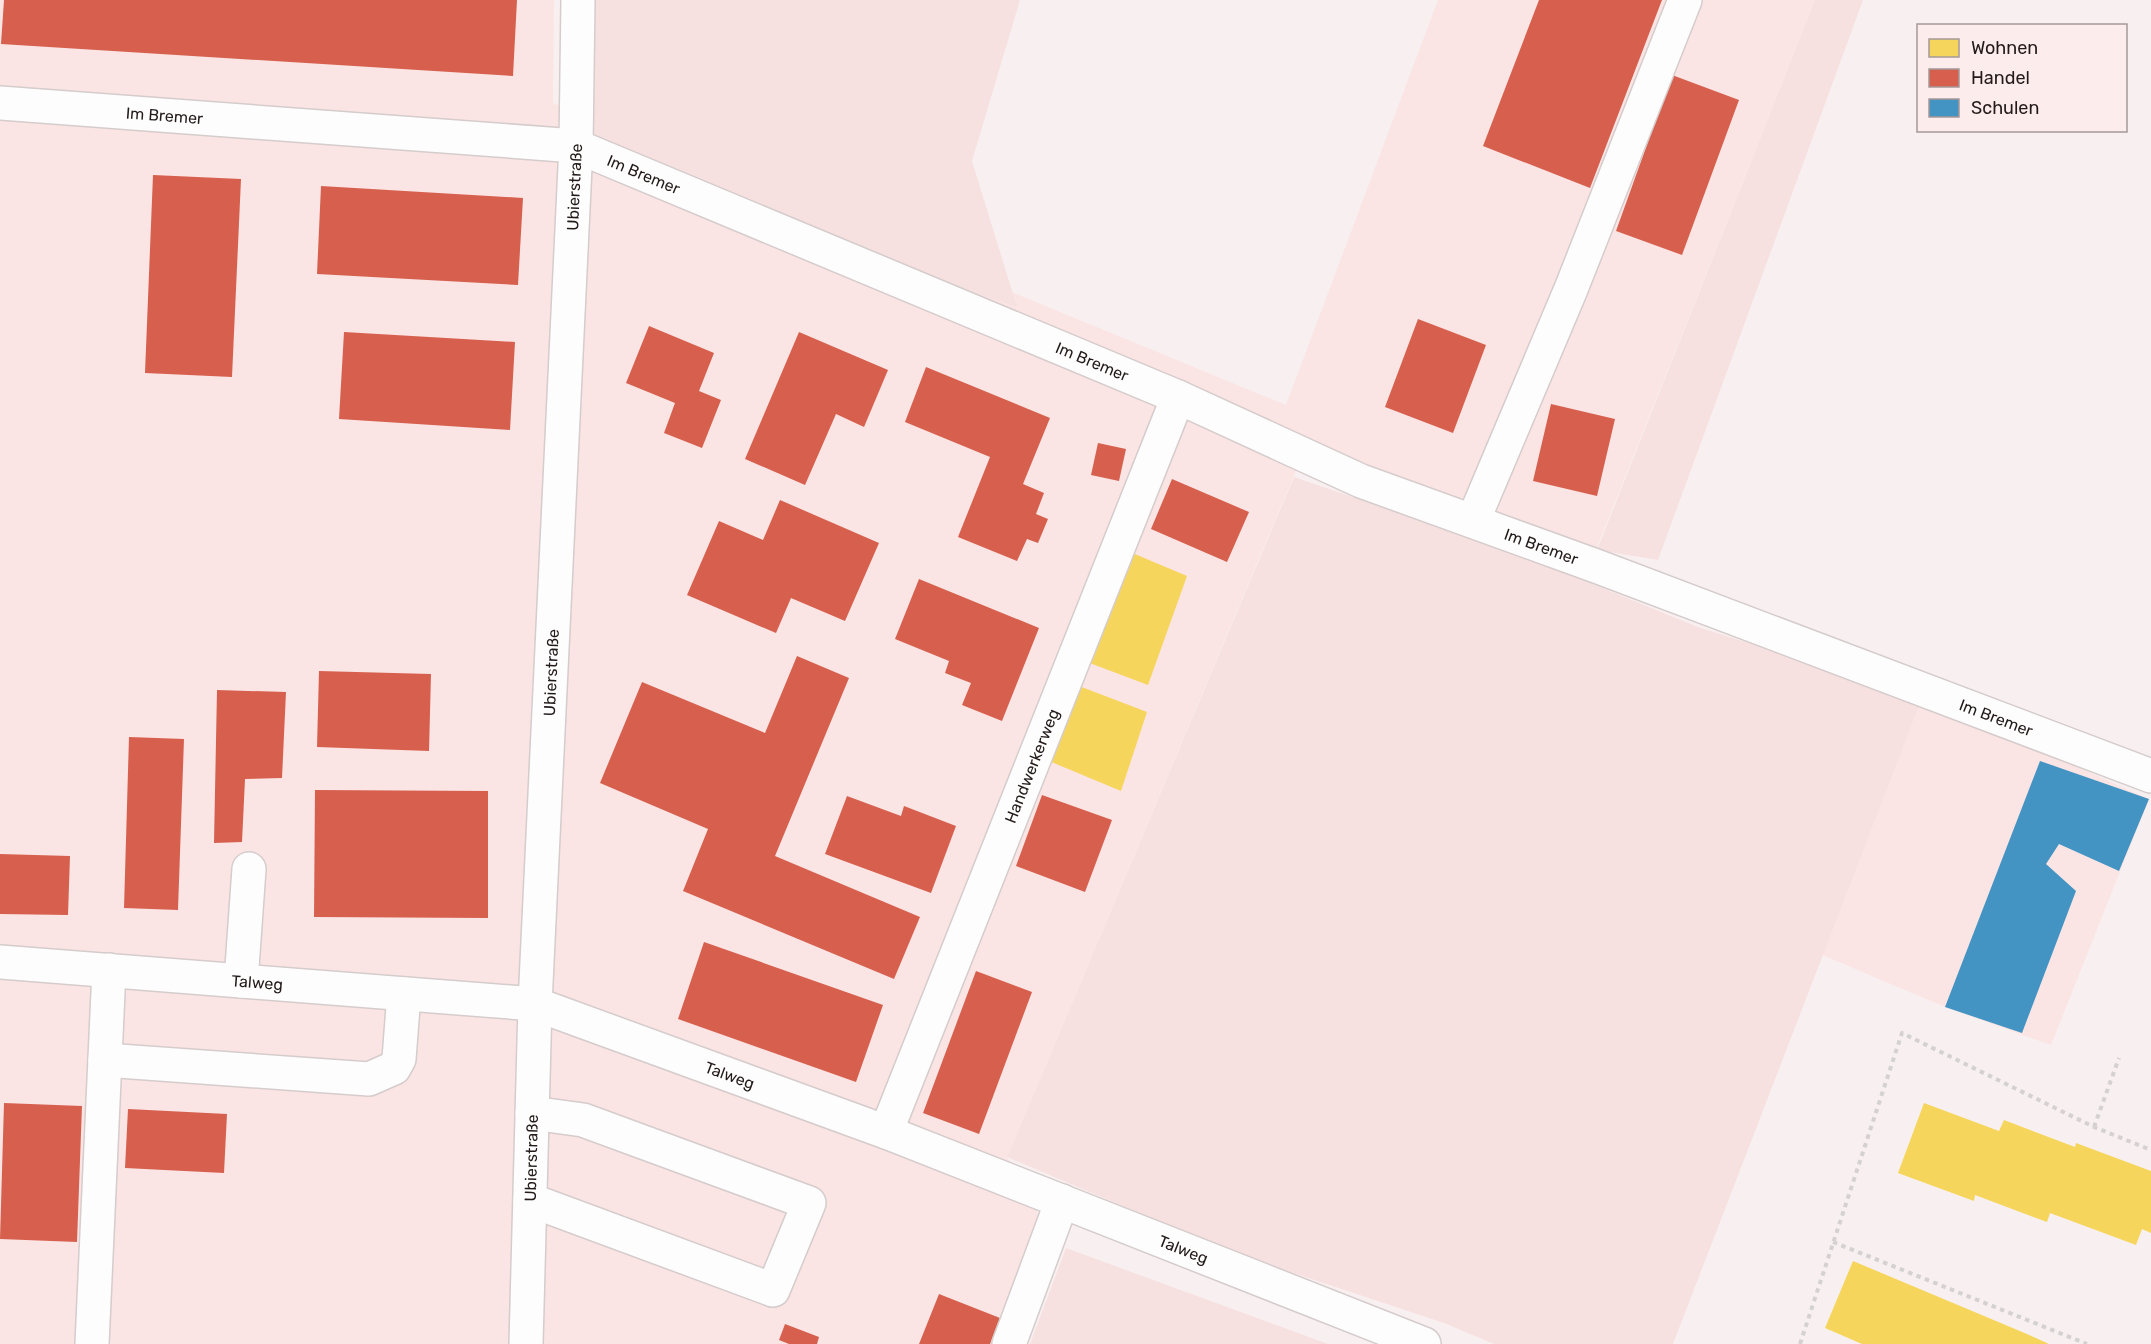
<svg xmlns="http://www.w3.org/2000/svg" width="2151" height="1344" font-family="Rubik,sans-serif">
<rect width="100%" height="100%" fill="#f8f0f0"/>
<path fill="#fbe4e4" d="M0 0H554L553 103 1286 405 1438 0H1815L1596 550 1308 442 1007 1157 1042 1221 995 1344H0Z
M1922 698 2149 799 2051 1045 1945 1007 1820 954Z"/>
<path fill="#f7e0e0" d="M591 0H1020L972 161 1017 307 880 260 587 138Z
M1815 0H1863L1658 560 1597 550Z
M1294 477 1509 550 1698 627 1922 698 1673 1344H1494L1444 1323 1236 1254 1007 1157Z
M1066 1248 1328 1344H1030Z"/>
<path fill="#f6d55c" d="M1130 552 1187 576 1148 685 1087 662Z
M1079 686 1147 712 1121 791 1049 761Z
M1924 1103 1999 1131 2004 1120 2075 1147 2076 1143 2151 1171V1233L2142 1229 2136 1245 2050 1213 2047 1222 1975 1195 1974 1201 1898 1173Z
M1853 1261 2027 1334 2049 1344H1862L1825 1328Z"/>
<path fill="#d6604d" d="M4 0H517L513 76 1 44Z
M1539 0H1662L1590 188 1483 146Z
M1672 75 1739 100 1682 255 1616 231Z
M153 175 241 179 232 377 145 373Z
M321 186 523 198 518 285 317 274Z
M1418 319 1486 345 1453 433 1385 407Z
M649 326 714 353 699 391 721 400 702 448 664 433 675 403 626 383Z
M344 332 515 342 510 430 339 419Z
M799 332 888 370 864 427 836 414 805 485 745 459Z
M926 367 1050 418 1023 484 1044 493 1036 514 1048 519 1038 543 1027 539 1017 561 958 537 990 457 905 422Z
M1551 404 1615 419 1597 496 1533 481Z
M1098 443 1126 449 1119 481 1091 475Z
M1172 479 1249 512 1227 562 1151 529Z
M780 500 879 543 845 621 791 598 776 633 687 595 719 521 763 540Z
M919 579 1039 628 1002 721 962 705 971 683 945 673 949 661 895 639Z
M797 656 849 678 775 856 920 917 894 979 683 891 708 829 600 783 642 682 765 733Z
M319 671 431 674 429 751 317 747Z
M217 690 286 692 282 778 245 779 242 842 214 843Z
M129 737 184 739 178 910 124 908Z
M315 790 488 791V918L314 917Z
M1042 795 1112 820 1085 892 1016 866Z
M847 796 901 816 904 806 956 826 931 893 825 854Z
M0 854 70 856 68 915 0 914Z
M704 942 883 1005 856 1082 678 1019Z
M976 971 1032 992 979 1134 923 1113Z
M4 1103 82 1106 77 1242 0 1239Z
M128 1109 227 1114 224 1173 125 1168Z
M939 1294 1000 1318 990 1344H919Z
M785 1324 819 1337 817 1344H789L779 1340Z"/>
<path fill="#4393c3" d="M2040 761 2149 799 2119 871 2059 844 2046 864 2076 891 2022 1033 1945 1007Z"/>
<g fill="none" stroke-linecap="round" stroke-linejoin="round">
<defs>
<g id="minor">
<path id="s1" d="M0 103 576 146 1178 397 1361 481 1596 566 2151 776"/>
<path d="M1473 521 1571 289 1685 0"/>
<path id="s2" d="M0 962 535 1004 886 1132 1424 1344"/>
<path d="M241 981 249 869"/>
<path d="M105 1060 369 1079 394 1068 399 1059 404 994"/>
<path id="s3" d="M886 1132 1178 397"/>
<path d="M530 1200 773 1290 809 1203 583 1120 532 1113"/>
<path d="M92 1344 109 970"/>
<path id="s4" d="M526 1344 535 1004 576 146 578 0"/>
<path d="M1009 1344 1062 1201"/>
</g>
</defs>
<use href="#minor" stroke="#d5cccc" stroke-width="36"/>
<path stroke="#d5d1d1" stroke-width="4" stroke-dasharray="4.5 4.5" stroke-linecap="butt" d="M2094 1127 2119 1058
M1833 1242 2087 1344
M1800 1344 1902 1033 2094 1127 2151 1150"/>
<use href="#minor" stroke="#fefdfd" stroke-width="33"/>
</g>
<g text-anchor="middle" dominant-baseline="central" stroke-width="6" stroke-linejoin="round" paint-order="stroke">
<g font-size="16" fill="#231a1a" stroke="#fcecec">
<text stroke="none"><textPath href="#s1" startOffset="165">Im Bremer</textPath></text>
<text stroke="none"><textPath href="#s1" startOffset="651">Im Bremer</textPath></text>
<text stroke="none"><textPath href="#s4" startOffset="1158">Ubierstraße</textPath></text>
<text stroke="none"><textPath href="#s1" startOffset="1137">Im Bremer</textPath></text>
<text stroke="none"><textPath href="#s1" startOffset="1623">Im Bremer</textPath></text>
<text stroke="none"><textPath href="#s4" startOffset="672">Ubierstraße</textPath></text>
<text stroke="none"><textPath href="#s1" startOffset="2109">Im Bremer</textPath></text>
<text stroke="none"><textPath href="#s3" startOffset="394">Handwerkerweg</textPath></text>
<text stroke="none"><textPath href="#s2" startOffset="258">Talweg</textPath></text>
<text stroke="none"><textPath href="#s2" startOffset="744">Talweg</textPath></text>
<text stroke="none"><textPath href="#s4" startOffset="186">Ubierstraße</textPath></text>
<text stroke="none"><textPath href="#s2" startOffset="1230">Talweg</textPath></text>
</g>
</g>
<rect x="1917" y="24" width="210" height="108" fill="#fcecec" stroke="#a59898" stroke-width="1.5"/>
<rect x="1929" y="39" width="30" height="18" fill="#f6d55c" stroke="#a59898" stroke-width="1.5"/>
<text x="1971" y="54" font-size="18" fill="#231a1a">Wohnen</text>
<rect x="1929" y="69" width="30" height="18" fill="#d6604d" stroke="#a59898" stroke-width="1.5"/>
<text x="1971" y="84" font-size="18" fill="#231a1a">Handel</text>
<rect x="1929" y="99" width="30" height="18" fill="#4393c3" stroke="#a59898" stroke-width="1.5"/>
<text x="1971" y="114" font-size="18" fill="#231a1a">Schulen</text>
</svg>
